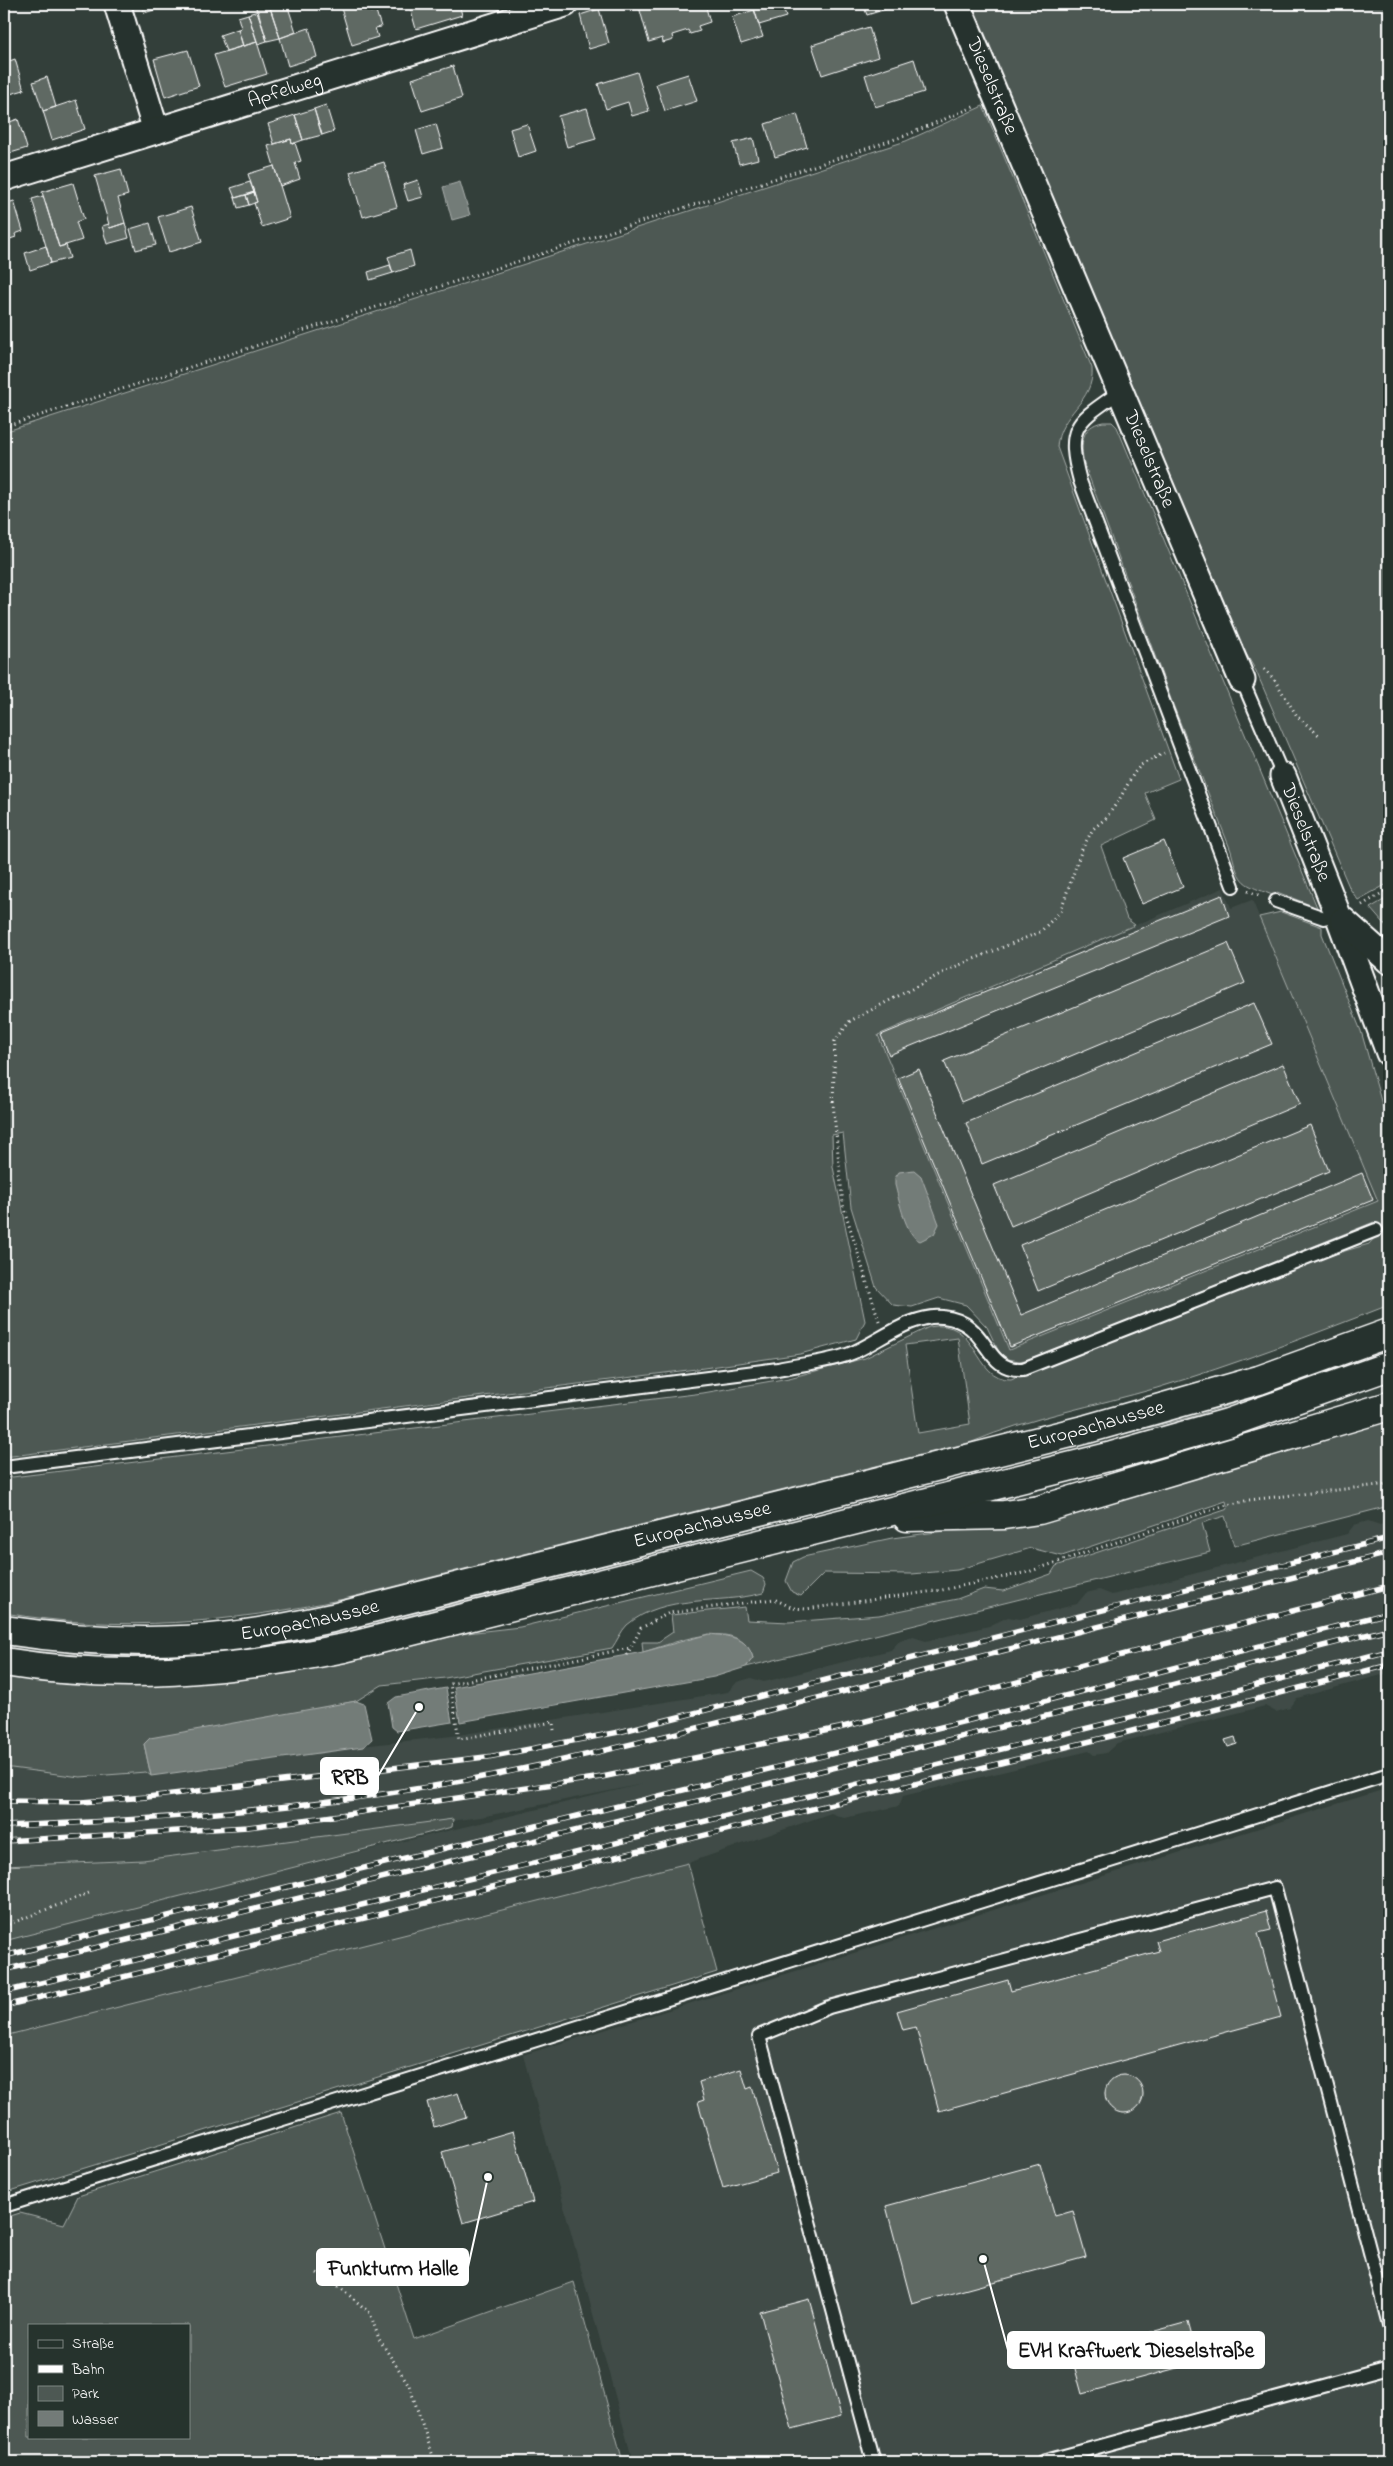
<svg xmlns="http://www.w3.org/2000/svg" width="1393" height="2466" font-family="'Indie Flower',sans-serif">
<rect width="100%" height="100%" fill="#333f3a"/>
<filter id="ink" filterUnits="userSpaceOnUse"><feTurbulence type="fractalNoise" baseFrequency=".02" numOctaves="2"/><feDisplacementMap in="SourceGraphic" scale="10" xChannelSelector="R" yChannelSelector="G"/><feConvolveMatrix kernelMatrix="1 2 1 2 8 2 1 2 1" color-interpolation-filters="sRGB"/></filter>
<g filter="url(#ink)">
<path fill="#404c47" d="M1223 888 1231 908 1252 900 1378 1201 1009 1350 878 1035Z
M1368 1521 1380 1525 1389 1522V1676L1385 1674 1297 1698 1290 1708 1276 1712 1265 1706 1117 1743 1106 1753 1094 1755 1089 1751 903 1796 899 1806 844 1818 831 1813 688 1863 4 2036V1937L643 1784 481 1817 143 1860 4 1866V1767L80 1777 452 1736 728 1692 737 1682 751 1678 764 1682 891 1650 900 1640 913 1637 926 1641 989 1626 1008 1617 1020 1619 1077 1604 1086 1593 1099 1590 1112 1595 1347 1534 1354 1525Z
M1389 1788V2462H633L523 2055Z"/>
<path fill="#4d5853" stroke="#a6aca9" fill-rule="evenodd" d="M971 4H1389V883L1358 900 1350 889 1256 671 1237 638Z
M983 106 1092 368C1095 402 1059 413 1057 447L1179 779 1145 793 1156 820 1101 846 1127 919 1135 925 878 1035 1009 1350 1378 1201 1259 917 1281 912 1322 927V934L1361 1031 1389 1129V1305C1312 1335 1236 1364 1157 1388 1095 1406 1031 1417 972 1442L344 1599C227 1623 123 1633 4 1613V1478L703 1393 789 1378 865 1358 929 1327C979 1316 973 1381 1011 1379L1290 1267 1369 1244 1381 1230 1374 1222 1031 1359 1019 1361 1008 1359 999 1352 987 1327 966 1305 939 1298 912 1307 893 1305 876 1287 851 1207 843 1133 832 1135 833 1167 865 1321 856 1339 800 1354 704 1368 4 1457V432L906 141ZM958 1338 970 1424 918 1433 905 1345Z
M1103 422H1112L1117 427 1319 912 1312 910 1313 906 1277 892 1275 896C1242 883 1240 886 1231 851L1172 702 1084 463C1080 444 1081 426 1103 422Z
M1389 897V930L1370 908Z
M1389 1343V1350L1284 1388 1191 1417 352 1630C326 1635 299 1642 273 1646 185 1660 92 1661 4 1648V1640L203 1647Z
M1389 1418V1506L1234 1546 1225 1516 1202 1523 1210 1552 746 1667 753 1658C740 1614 672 1644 643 1652L642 1642H658L673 1632 671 1615 745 1607 747 1620 789 1622 879 1615 957 1599 984 1589 1003 1591 1051 1574 1056 1566 1228 1509 1226 1501 1062 1556 1031 1548 957 1570 912 1574 824 1573 801 1596 792 1592 786 1581 793 1562 803 1557 892 1538 989 1525Z
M751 1571 763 1578 766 1584 763 1593C719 1605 665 1593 627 1625 621 1631 617 1641 612 1648L445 1678 382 1685 356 1701 144 1744 151 1776 146 1772 80 1777 4 1767V1673L293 1668 467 1633 520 1627Z
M453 1819 452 1827 4 1941V1866L143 1860Z
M688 1863 717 1972 4 2193V2036Z
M341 2113 414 2339 574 2282 623 2462H4V2218L20 2213 64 2224 78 2196ZM29 2325H189V2437H29Z"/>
<path fill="#737b78" stroke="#abb0ae" d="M460 182 470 215 452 220 443 187Z
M914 1170 921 1176 939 1224 934 1234 920 1241C905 1235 899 1199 895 1185V1178L899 1172Z
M709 1634C728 1636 747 1636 753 1658L746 1667 714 1677 460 1722 454 1687 643 1652Z
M446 1688 452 1722 397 1731 392 1727 388 1703 396 1697Z
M356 1701 364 1704 372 1739 363 1747 151 1776 144 1744 150 1738Z"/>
<path fill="#5f6964" stroke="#fff" d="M141 4H163L164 7 144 13Z
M260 4H269L280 38 267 41 255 5Z
M287 4 296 32 280 38 270 8Z
M355 4H367L370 12 376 11 381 27 375 28 378 37 352 45 341 8Z
M409 4H459L462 15 416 29Z
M649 4H705L710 22 698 26 700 31 690 34 688 30 672 35 673 40 663 43 662 38 649 42 639 7Z
M753 4H782L786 17 759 25Z
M863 4H884L886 9 867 15Z
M599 9 609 43 589 49 580 15Z
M754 10 763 37 741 44 732 17Z
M258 11 267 41 258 44 248 14Z
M248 14 257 42 243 46 238 29 241 28 238 17Z
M869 27 878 57 822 75 812 45Z
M309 28 317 57 288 66 280 38Z
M238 29 243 46 226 51 220 35Z
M257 42 267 74 225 87 214 55Z
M188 50 199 86 165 97 154 59Z
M15 59 24 90 10 94 8 86 4 87V63Z
M914 59 924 92 875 107 865 75Z
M453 66 462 98 422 111 412 79Z
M637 72 649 111 632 116 628 102 606 109 598 84Z
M688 74 697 101 665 111 656 84Z
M47 77 56 107 43 111 33 82Z
M4 100 10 122 4 124Z
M76 100 85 129 52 140 43 111Z
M326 105 334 131 322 135 314 109Z
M587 108 596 139 567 147 558 116Z
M314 109 322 135 303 140 295 115Z
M797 114 807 147 775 157 765 124Z
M295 115 303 140 292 144 291 139 274 144 268 124Z
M18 119 27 148 4 155V124Z
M436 124 443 148 423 154 416 130Z
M527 124 536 151 518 157 510 129Z
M753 138 758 159 739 164 733 143Z
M291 139 292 144 295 143 301 161 295 163 300 179 280 186 268 146Z
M384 162 397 207 363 217 350 172Z
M274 166 290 218 262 227 254 203 257 202 248 174Z
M121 169 128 195 118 198 125 223 110 228 95 176Z
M418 180 423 197 408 201 403 185Z
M250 182 254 192 235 198 231 188Z
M73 183 84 219 76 222 82 240 59 247 42 192Z
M254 192 257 202 249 205 246 195Z
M246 195 249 205 238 208 235 198Z
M43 196 59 247 66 245 70 258 51 263 32 199Z
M14 201 23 231 15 234 16 237 4 241V204Z
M191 207 202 242 169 252 158 217Z
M125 223 129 238 107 244 102 226 109 224 110 228Z
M150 223 156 245 136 250 130 229Z
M46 246 51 263 30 270 25 253Z
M410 250 414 266 393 273 388 257Z
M390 265 393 273 370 280 368 272Z
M1164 841 1183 887 1142 904 1123 858Z
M1222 895 1229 916 889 1055 881 1035Z
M1228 943 1245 983 961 1102 944 1061Z
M1254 1003 1272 1044 982 1164 966 1123Z
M1283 1064 1300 1104 1011 1226 994 1185Z
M919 1069 1021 1315 1362 1173 1373 1200 1010 1347 898 1078Z
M1310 1125 1329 1171 1038 1291 1020 1245Z
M1235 1737 1237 1744 1228 1747 1225 1740Z
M1266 1911 1271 1930 1258 1933 1281 2017 939 2111 916 2027 903 2030 897 2011 1008 1980 1011 1991 1159 1951 1156 1941Z
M741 2069 747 2089 752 2087 777 2173 723 2188 698 2102 704 2100 699 2082Z
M1105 2094a19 19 0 1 1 38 0a19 19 0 1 1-38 0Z
M458 2093 466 2117 434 2127 427 2102Z
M513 2131 533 2202 463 2223 442 2152Z
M1040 2164 1055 2216 1073 2211 1086 2257 912 2304 886 2206Z
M809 2299 841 2416 792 2429 760 2312Z
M1188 2322 1199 2362 1082 2394 1071 2354Z"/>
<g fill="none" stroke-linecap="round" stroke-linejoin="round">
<defs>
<path id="lane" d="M1121 391C1077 422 1065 425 1080 481L1233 886
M1242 680 1283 776
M1276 901 1324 918 1338 915
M4 1467 778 1369C800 1364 831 1362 852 1353 878 1342 913 1313 943 1317 991 1322 982 1372 1023 1369L1376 1230
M4 2206 1389 1774
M874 2462 759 2036 829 2007 1275 1888 1389 2325
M1042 2462 1389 2368"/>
<g id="street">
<path d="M117 4 156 131"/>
<path id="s1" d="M957 4 1242 680"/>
<path id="s2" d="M4 178 565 4"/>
<path id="s3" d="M1283 776 1338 915 1389 1053"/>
<path d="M1343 920 1389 961"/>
</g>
<g id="primary">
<path d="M907 1517 1004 1515 1039 1510 1389 1406"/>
<path id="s4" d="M4 1630C78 1641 156 1645 231 1636 265 1632 299 1625 332 1618L1087 1429 1259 1380 1389 1333"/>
<path d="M4 1662C118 1681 231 1671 344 1648L1112 1456 1228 1423 1389 1366"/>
</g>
</defs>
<use href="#lane" stroke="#fff" stroke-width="16"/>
<use href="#street" stroke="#fff" stroke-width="29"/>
<use href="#primary" stroke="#fff" stroke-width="31"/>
<path stroke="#fff" stroke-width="3" stroke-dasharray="1 4" stroke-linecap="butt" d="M4 427 845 156 904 136 976 106
M1264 669 1274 679 1297 716 1321 737
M1248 891 1261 896
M1362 905 1389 889
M1384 1075 1389 1091
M879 1321 843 1205 833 1103 835 1041 850 1021 952 968 1040 932 1060 912 1082 849 1093 829 1106 818 1119 800 1134 773 1141 765 1164 753
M627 1655 641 1628 669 1613 774 1599 793 1608 806 1609 942 1590 1028 1572 1223 1506 1249 1500 1389 1484
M554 1730 553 1722 459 1739 450 1684 630 1648
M4 1926 89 1893
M317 2273 336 2284 370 2313 379 2339 409 2385 435 2462"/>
<use href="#lane" stroke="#26332d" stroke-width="12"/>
<use href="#street" stroke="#26332d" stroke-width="25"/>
<use href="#primary" stroke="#26332d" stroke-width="28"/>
<defs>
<path id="rail" d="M488 1757 619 1732 1389 1538
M4 1801 81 1802 147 1797 494 1756
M4 1826C146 1821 288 1810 428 1787 557 1765 683 1731 810 1700 1003 1651 1196 1601 1389 1553
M4 1841 248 1827 319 1818 602 1777 839 1728 1389 1586
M4 1956 978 1718 1389 1613
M4 1970 1124 1697 1389 1629
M4 1992 1129 1718 1389 1651
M4 2006 1132 1731 1389 1665"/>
</defs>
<use href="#rail" stroke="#fff" stroke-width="5.5"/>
<use href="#rail" stroke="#26332d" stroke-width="4" stroke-dasharray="11" stroke-linecap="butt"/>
</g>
</g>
<g text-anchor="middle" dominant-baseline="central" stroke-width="4" stroke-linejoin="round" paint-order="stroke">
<g font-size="20" fill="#fff" stroke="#26332d">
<text stroke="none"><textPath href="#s1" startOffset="89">Dieselstraße</textPath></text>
<text stroke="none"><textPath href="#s2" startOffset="294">Apfelweg</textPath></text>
<text stroke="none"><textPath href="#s1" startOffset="494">Dieselstraße</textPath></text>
<text stroke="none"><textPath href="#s3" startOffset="61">Dieselstraße</textPath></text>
<text stroke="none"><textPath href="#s4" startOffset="1118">Europachaussee</textPath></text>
<text stroke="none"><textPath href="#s4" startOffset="712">Europachaussee</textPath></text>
<text stroke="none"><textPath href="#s4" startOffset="308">Europachaussee</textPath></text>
</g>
</g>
<path fill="none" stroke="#fff" stroke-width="2" d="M419 1707L378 1776M488 2177L468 2267M983 2259L1008 2350"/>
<g fill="#fff" stroke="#26332d" stroke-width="2">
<circle cx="419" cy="1707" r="5"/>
<circle cx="488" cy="2177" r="5"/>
<circle cx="983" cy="2259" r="5"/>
</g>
<g fill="#fff" stroke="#fff" stroke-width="2">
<rect x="321" y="1758" width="57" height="36" rx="5"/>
<rect x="317" y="2249" width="151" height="36" rx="5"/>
<rect x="1008" y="2332" width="256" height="36" rx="5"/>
</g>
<g font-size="21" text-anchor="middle" font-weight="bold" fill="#111">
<text x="350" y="1784">RRB</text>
<text x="393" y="2275">Funkturm Halle</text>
<text x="1136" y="2357">EVH Kraftwerk Dieselstraße</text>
</g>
<rect width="1393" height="2466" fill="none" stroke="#26332d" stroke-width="20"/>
<rect x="10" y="10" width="1373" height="2446" fill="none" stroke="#fff" stroke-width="2" filter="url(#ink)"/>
<rect x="28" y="2324" width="162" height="115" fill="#26332d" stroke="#7d8581"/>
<rect x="38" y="2340" width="25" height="8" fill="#26332d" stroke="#7d8581"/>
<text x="72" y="2348" font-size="15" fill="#ffffff">Straße</text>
<rect x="38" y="2365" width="25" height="8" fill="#ffffff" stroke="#7d8581"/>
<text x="72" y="2374" font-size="15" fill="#ffffff">Bahn</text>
<rect x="38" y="2386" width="25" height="15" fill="#4d5853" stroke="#7d8581"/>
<text x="72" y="2398" font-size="15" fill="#ffffff">Park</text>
<rect x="38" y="2411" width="25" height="15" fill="#737b78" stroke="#7d8581"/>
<text x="72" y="2424" font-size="15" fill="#ffffff">Wasser</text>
</svg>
